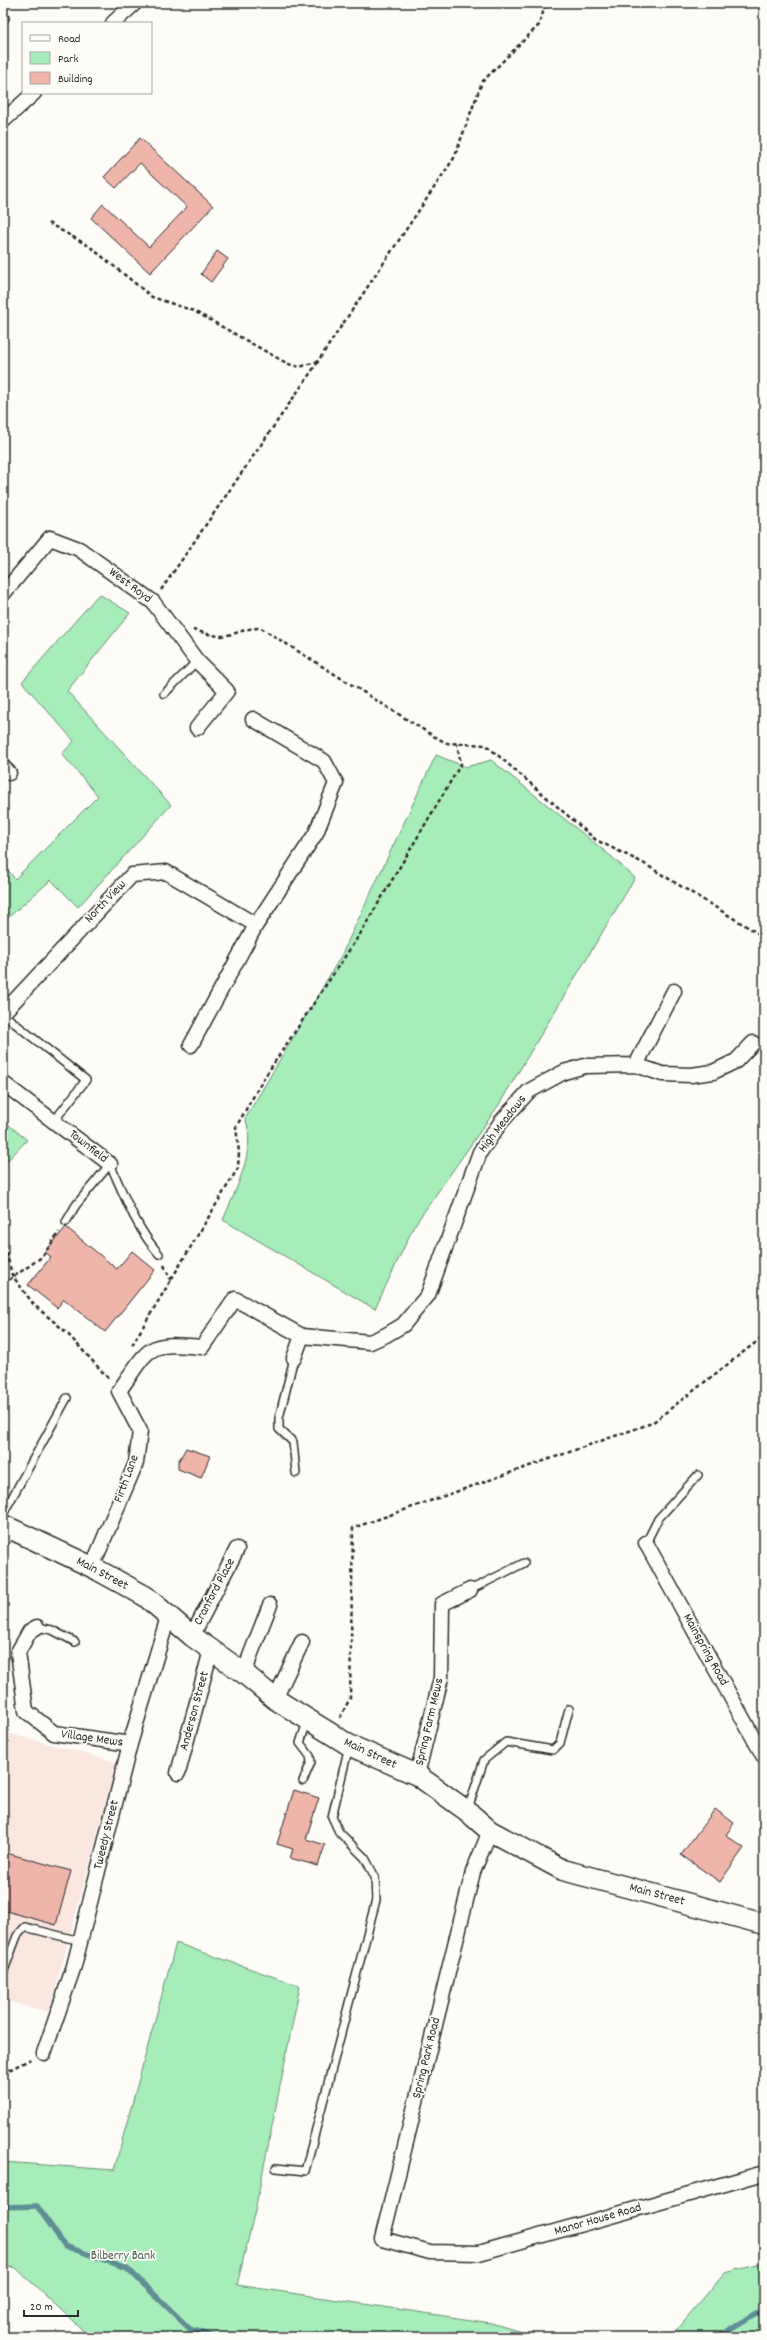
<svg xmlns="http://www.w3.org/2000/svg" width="767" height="2340" font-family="Dekko,sans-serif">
<rect width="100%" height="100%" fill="#fdfcf7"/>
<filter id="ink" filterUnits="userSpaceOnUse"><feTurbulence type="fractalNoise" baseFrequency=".025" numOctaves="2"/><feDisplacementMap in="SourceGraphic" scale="8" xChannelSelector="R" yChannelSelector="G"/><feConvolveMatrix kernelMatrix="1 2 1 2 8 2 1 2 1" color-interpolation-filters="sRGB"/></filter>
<g filter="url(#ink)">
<path fill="#f9e7e0" d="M3 1732 117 1762 49 2012 3 2000Z"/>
<path fill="#a7edb9" stroke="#698c72" d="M99 594 130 613 67 691 171 805 78 907 51 880 3 922V864L15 879 98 796 62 754 74 741 22 682Z
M436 755 466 767 491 760 612 857 635 878 498 1106 414 1226 375 1309 223 1220C234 1194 258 1146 245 1119L341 956Z
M3 1120 27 1140 3 1165Z
M176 1943 300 1986 255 2211 237 2285 491 2323 538 2337H90L16 2268 3 2266V2162L114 2170Z
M764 2263V2337H670L725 2273Z"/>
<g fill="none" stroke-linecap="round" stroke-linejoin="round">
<path stroke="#5e8e95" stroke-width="5.5" d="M3 2207 37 2206 65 2246 127 2268 190 2329 214 2337
M718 2337 757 2313 764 2312"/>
</g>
<path fill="#efb5ab" stroke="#2b2b2b" d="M140 138 213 206 150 273 91 218 103 204 149 247 187 207 140 163 116 188 104 177Z
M217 251 228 259 211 282 201 274Z
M66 1227 117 1269 132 1251 155 1270 105 1332 64 1299 57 1308 28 1285 51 1257 45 1252Z
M186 1448 210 1456 201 1478 178 1469V1462Z
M294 1790 319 1798 306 1839 325 1845 318 1866 290 1858 293 1849 277 1844Z
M715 1809 734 1823 726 1835 744 1848 720 1882 681 1855Z
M3 1852 71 1871 56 1925 3 1910Z"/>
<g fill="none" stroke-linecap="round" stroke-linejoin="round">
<defs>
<path id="lane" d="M3 16 5 18
M164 694 197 661
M3 1014 86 1080 54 1121
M66 1222 76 1205 110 1164C124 1195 136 1228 159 1254
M294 1358 279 1418V1429L293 1442 296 1473
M3 1514 67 1398
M646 1543 658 1519 698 1475
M470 1590 524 1563
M37 1627 52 1630 75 1642
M303 1781 311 1762 310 1756 300 1743 307 1722
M468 1809 484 1760 506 1742 553 1750 560 1743 569 1709
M3 1973 17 1936 25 1927 80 1941
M276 2168 305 2171 376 1900 375 1877 365 1858 339 1832 332 1817 349 1746"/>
<path id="street" d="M113 23 135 3
M3 121 34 93
M3 594 50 538 79 549 153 602 197 661 227 691 197 728
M3 767 9 773
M3 1013 132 875 166 872 256 925
M191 1045 256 925 316 833 336 783 324 761 253 719
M636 1065 674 991
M3 1083 110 1164
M294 1358 302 1336
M3 1539 10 1529
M646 1543 764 1757
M92 1567 136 1463 140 1431 119 1391C151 1346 145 1342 202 1347L235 1299 302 1336 370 1342 386 1335 403 1325 428 1295 480 1152 501 1122 529 1091 564 1072 585 1066 636 1065 662 1074 691 1075 713 1072 736 1061 753 1043
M37 1627 30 1631 18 1652 26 1711 54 1733 130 1744
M192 1636 237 1549
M245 1674 250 1656 270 1605
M275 1699 302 1642
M178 1773 211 1650
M417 1775 441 1678 442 1604 470 1590
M490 1831 473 1872 382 2239 430 2252 479 2253 764 2173
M44 2053 74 1966 130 1744 168 1617"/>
<path id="secondary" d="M3 1525 92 1567 145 1596 192 1636 245 1674 275 1699 349 1745 417 1775 467 1811 490 1831 563 1870 764 1924"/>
</defs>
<use href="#lane" stroke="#2b2b2b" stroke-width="10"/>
<use href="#street" stroke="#2b2b2b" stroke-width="17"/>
<use href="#secondary" stroke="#2b2b2b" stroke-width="23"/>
<path stroke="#2b2b2b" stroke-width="2.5" stroke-dasharray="4 3" stroke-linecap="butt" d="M48 223 89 246 152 297 194 311 288 364 300 367 318 361 454 158 482 82 539 25 546 3
M161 590 318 362
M193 630C202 632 212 636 221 636 235 635 247 627 261 628L435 737 447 743 486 745 596 840 643 863 764 937
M3 1239 12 1275 34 1305 65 1331 109 1379
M164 1265 171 1281
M3 1284 42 1257 59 1232
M132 1345 238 1168 239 1152 236 1127 264 1078 360 934 461 764 457 744
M340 1718 350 1698 353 1528 652 1423 764 1336
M3 2073 31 2059"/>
<use href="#lane" stroke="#fdfcf7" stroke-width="7"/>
<use href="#street" stroke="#fdfcf7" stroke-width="14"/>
<use href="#secondary" stroke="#fdfcf7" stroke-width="20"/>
</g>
</g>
<g text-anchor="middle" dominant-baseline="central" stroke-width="3.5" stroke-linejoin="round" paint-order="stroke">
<g font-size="13" fill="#2b2b2b" stroke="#fdfcf7">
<text transform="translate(130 586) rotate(37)">West Royd</text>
<text transform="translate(106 902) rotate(-46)">North View</text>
<text transform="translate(503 1124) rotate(-52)">High Meadows</text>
<text transform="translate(88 1147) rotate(38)">Townfield</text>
<text transform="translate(127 1479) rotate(-70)">Firth Lane</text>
<text transform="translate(102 1574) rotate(28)">Main Street</text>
<text transform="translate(215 1592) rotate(-62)">Cranford Place</text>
<text transform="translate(705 1650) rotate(61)">Mainspring Road</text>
<text transform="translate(195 1711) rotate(-75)">Anderson Street</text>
<text transform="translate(430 1722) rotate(-77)">Spring Farm Mews</text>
<text transform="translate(92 1739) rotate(8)">Village Mews</text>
<text transform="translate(370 1754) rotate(25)">Main Street</text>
<text transform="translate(107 1835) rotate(-76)">Tweedy Street</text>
<text transform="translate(657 1895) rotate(15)">Main Street</text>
<text transform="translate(427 2058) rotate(-76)">Spring Park Road</text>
<text transform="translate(598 2220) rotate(-16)">Manor House Road</text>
</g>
<g font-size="13" fill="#4a5c4e" stroke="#fdfcf7">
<text x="123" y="2256">Bilberry Bank</text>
</g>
</g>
<rect width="767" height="2340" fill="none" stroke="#fdfcf7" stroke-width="16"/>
<rect x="8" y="8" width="751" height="2324" fill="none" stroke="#2b2b2b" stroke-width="1.5" filter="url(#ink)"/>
<rect x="22" y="22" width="130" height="72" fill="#fdfcf7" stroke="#a9a8a5"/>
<rect x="30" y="35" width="20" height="6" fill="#fdfcf7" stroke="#a9a8a5"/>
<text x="58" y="42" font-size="12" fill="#2b2b2b">Road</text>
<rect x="30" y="52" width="20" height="12" fill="#a7edb9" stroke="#a9a8a5"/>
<text x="58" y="62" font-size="12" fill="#2b2b2b">Park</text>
<rect x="30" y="72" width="20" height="12" fill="#efb5ab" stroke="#a9a8a5"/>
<text x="58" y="82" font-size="12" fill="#2b2b2b">Building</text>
<path d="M24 2310v6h54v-6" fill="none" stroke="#2b2b2b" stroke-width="2"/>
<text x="30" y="2310" font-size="12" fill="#2b2b2b" stroke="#fdfcf7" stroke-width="3" paint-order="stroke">20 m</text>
</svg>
